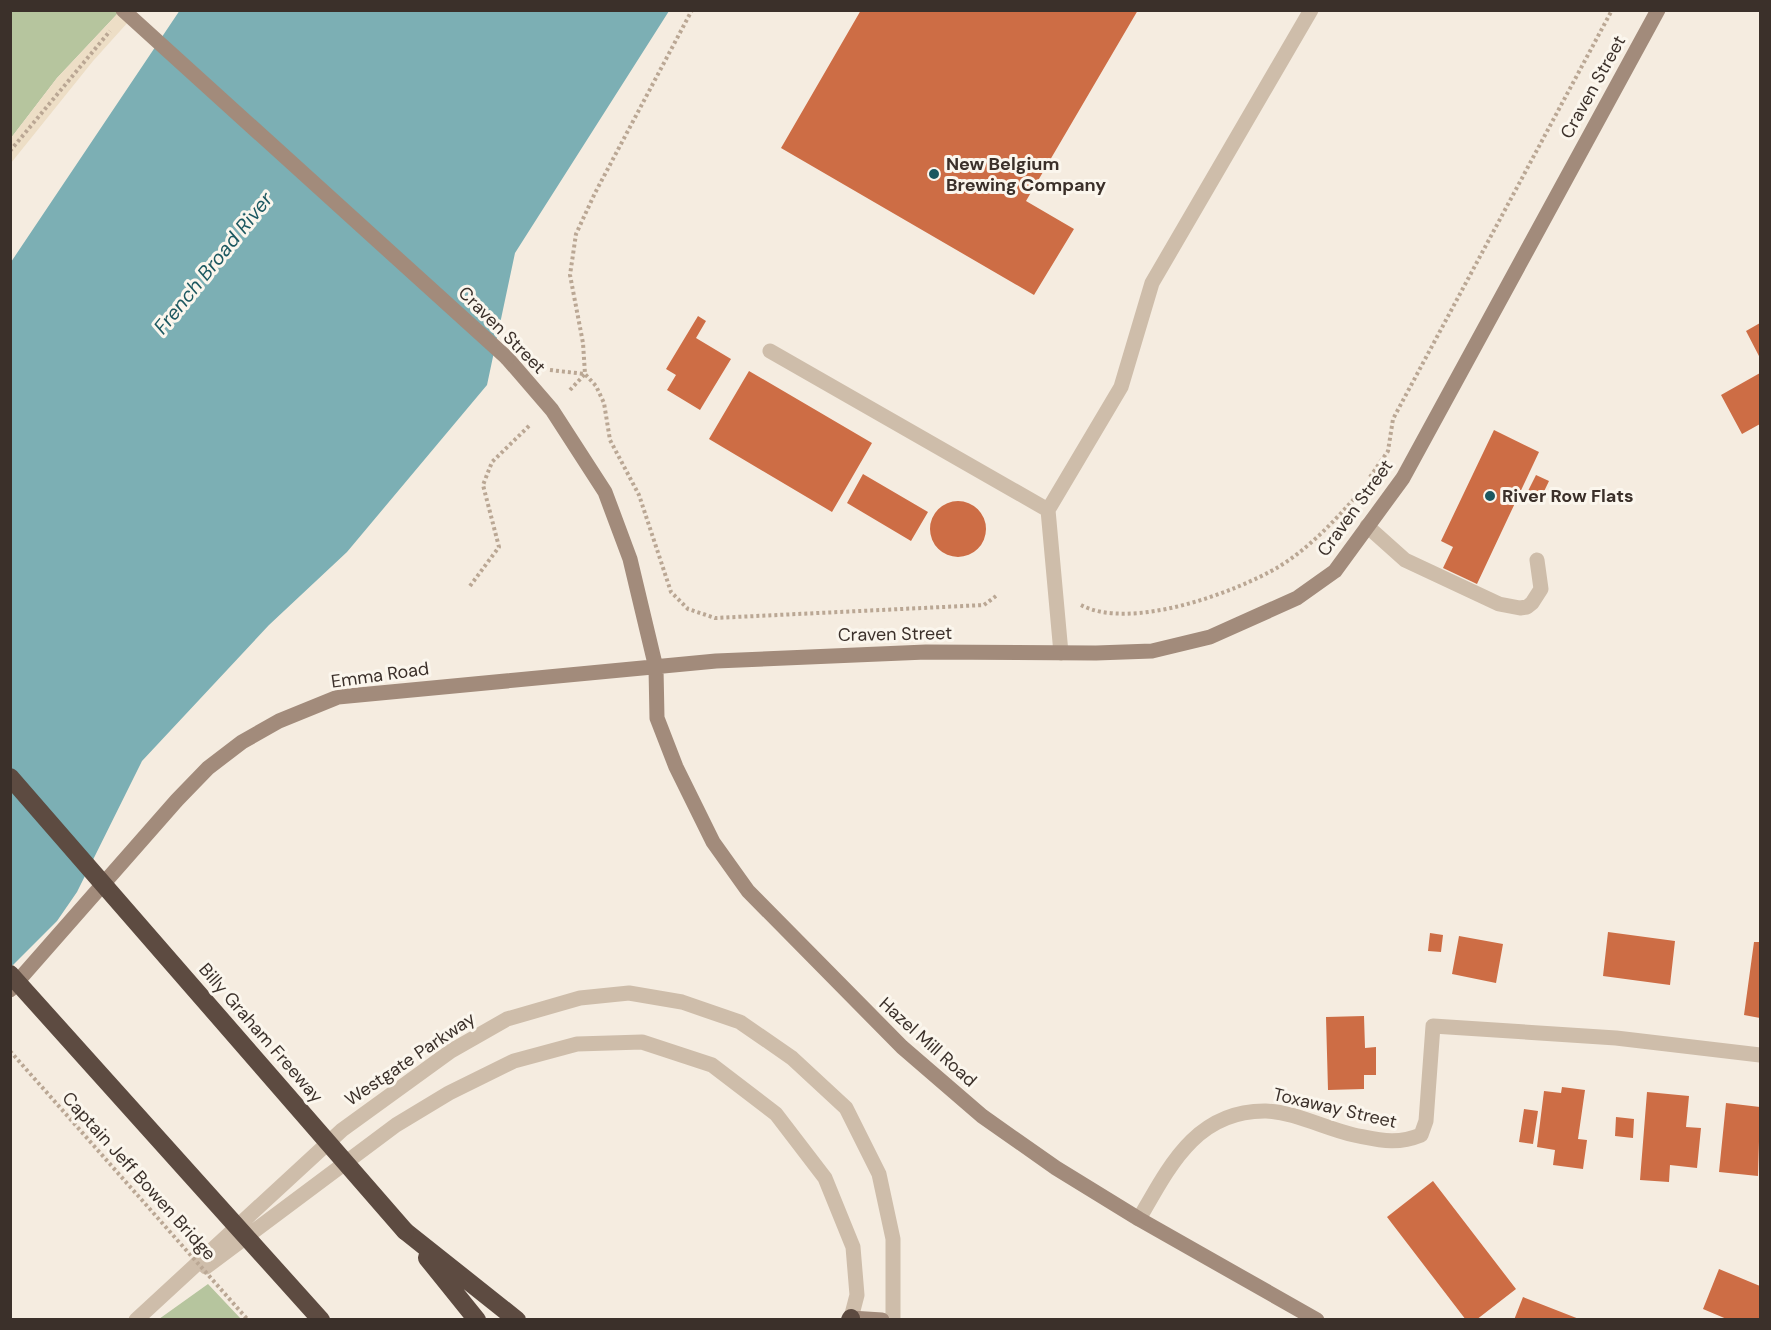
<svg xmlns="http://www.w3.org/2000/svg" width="1771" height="1330" font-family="'DM Sans',sans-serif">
<rect width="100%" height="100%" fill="#f5ece0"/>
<path fill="#b6c59e" d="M11 11H120L57 78 11 138Z
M208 1284 241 1319H159Z"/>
<path fill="#eddec6" d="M120 11H138L93 61 11 163V138L57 78Z"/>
<path fill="#7cafb4" d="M180 10 669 11 515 253 487 385 347 552 269 625 142 761 77 892 57 921 11 967V262Z"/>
<path fill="#cd6d45" d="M861 10H1138L1026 201 1074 229 1034 295 781 148Z
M698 316 706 321 696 338 731 359 700 410 667 390 676 375 666 369Z
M1760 323V358L1746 331Z
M749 371 872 443 832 512 709 439Z
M1760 373V424L1742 434 1721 395Z
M1494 430 1539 452 1477 584 1443 568 1453 547 1441 541Z
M863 474 928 512 911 541 847 503Z
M1536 475 1549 481 1538 504 1525 497Z
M930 529a28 28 0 1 1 56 0a28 28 0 1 1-56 0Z
M1608 932 1675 941 1670 985 1603 976Z
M1430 933 1443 935 1441 952 1428 951Z
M1459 936 1503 944 1496 983 1452 974Z
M1754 942H1760V1018L1744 1015Z
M1364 1016 1365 1048 1376 1047V1075H1364V1089L1328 1090 1326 1017Z
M1562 1087 1585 1090 1578 1139 1587 1140 1583 1169 1553 1165 1555 1150 1537 1147 1544 1091 1561 1093Z
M1647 1092 1689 1096 1686 1127 1701 1128 1697 1168 1670 1165 1669 1182 1640 1180Z
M1726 1103 1760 1107 1758 1176 1719 1172Z
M1524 1109 1538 1111 1533 1144 1519 1142Z
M1616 1117 1634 1119 1633 1138 1615 1136Z
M1433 1181 1516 1289 1476 1320H1466L1387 1217Z
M1719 1269 1760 1286V1320H1729L1703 1309Z
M1523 1297 1579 1319V1320H1514Z"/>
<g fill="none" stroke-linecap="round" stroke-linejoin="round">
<path stroke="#baa794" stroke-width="4" stroke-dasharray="3 3" stroke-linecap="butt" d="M10 151 110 31
M550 370 585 374 596 386 604 403 610 440 639 495 671 592 688 609 715 618 984 605 996 596
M570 390 585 374 583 343 570 275 576 234 595 193 692 10
M1370 477 1388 451 1393 419 1612 10
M470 586 499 547 483 485 492 462 531 424
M1081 605C1130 631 1235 593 1280 566 1312 546 1336 519 1361 491"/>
<path stroke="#cebdaa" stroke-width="15" d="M770 351 1048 510
M1367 526 1405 560 1499 604 1520 608 1527 607 1532 603 1541 589 1537 560
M1061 653 1048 510 1121 387 1152 283 1311 10"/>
<path stroke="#cebdaa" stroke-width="15" d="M1139 1219C1169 1167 1196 1110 1266 1111 1295 1112 1326 1129 1354 1135 1380 1140 1396 1145 1421 1135L1426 1121 1433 1026 1616 1038 1760 1055
M206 1267 396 1125 449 1093 514 1061 577 1044 642 1042 712 1065 776 1114 825 1178 853 1247 857 1295 851 1318
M136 1320 342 1130 451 1051 507 1019 580 998 629 993 682 1002 740 1022 792 1058 846 1108 879 1174 893 1239V1320"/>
<path stroke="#a28b7b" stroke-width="15" d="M507 358 552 410 605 492 630 559 656 668 657 718 676 767 713 842 748 891 902 1047 982 1116 1056 1168 1139 1219 1317 1320
M10 990 177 800 208 768 242 742 279 721 338 697 716 661 926 652 1096 653 1152 651 1210 637 1297 598 1335 571 1403 478 1658 10
M851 1318 882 1320"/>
<path stroke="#5d4b41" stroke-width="18" d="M405 1231 517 1320
M427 1258 477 1320
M850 1320 851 1318"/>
<path stroke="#baa794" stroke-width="4" stroke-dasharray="3 3" stroke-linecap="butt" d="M10 1051 248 1320"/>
<path stroke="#a28b7b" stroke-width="15" d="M123 10 507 358"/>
<path stroke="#5d4b41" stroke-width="18" d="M10 777 405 1231
M10 974 321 1320"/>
</g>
<g fill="#1c5860" stroke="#fbf6ed" stroke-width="2">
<circle cx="934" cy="174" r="6"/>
<circle cx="1490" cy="496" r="6"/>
</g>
<g text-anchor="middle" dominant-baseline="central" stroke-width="6" stroke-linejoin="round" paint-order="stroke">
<g font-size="18" fill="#3b302a" stroke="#fbf6ed">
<text transform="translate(1593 87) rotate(-61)">Craven Street</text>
<text transform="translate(502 330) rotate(45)">Craven Street</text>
<text transform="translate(1355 508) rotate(-54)">Craven Street</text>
<text transform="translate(895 634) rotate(-1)">Craven Street</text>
<text transform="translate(380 675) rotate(-8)">Emma Road</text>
<text transform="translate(261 1033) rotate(49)">Billy Graham Freeway</text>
<text transform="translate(928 1042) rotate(42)">Hazel Mill Road</text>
<text transform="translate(410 1059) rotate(-34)">Westgate Parkway</text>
<text transform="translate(1335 1108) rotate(13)">Toxaway Street</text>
<text transform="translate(139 1176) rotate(48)">Captain Jeff Bowen Bridge</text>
</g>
<g font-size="18" font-weight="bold" fill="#3b302a" stroke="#fbf6ed" text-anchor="start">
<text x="946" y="164">New Belgium<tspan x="946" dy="21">Brewing Company</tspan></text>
<text x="1502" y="496">River Row Flats</text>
</g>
<g font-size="20" font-style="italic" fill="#1c5860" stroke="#fbf6ed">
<text transform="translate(213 263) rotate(-51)">French Broad River</text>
</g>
</g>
<rect width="1771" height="1330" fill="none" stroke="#3b302a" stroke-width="24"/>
</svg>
